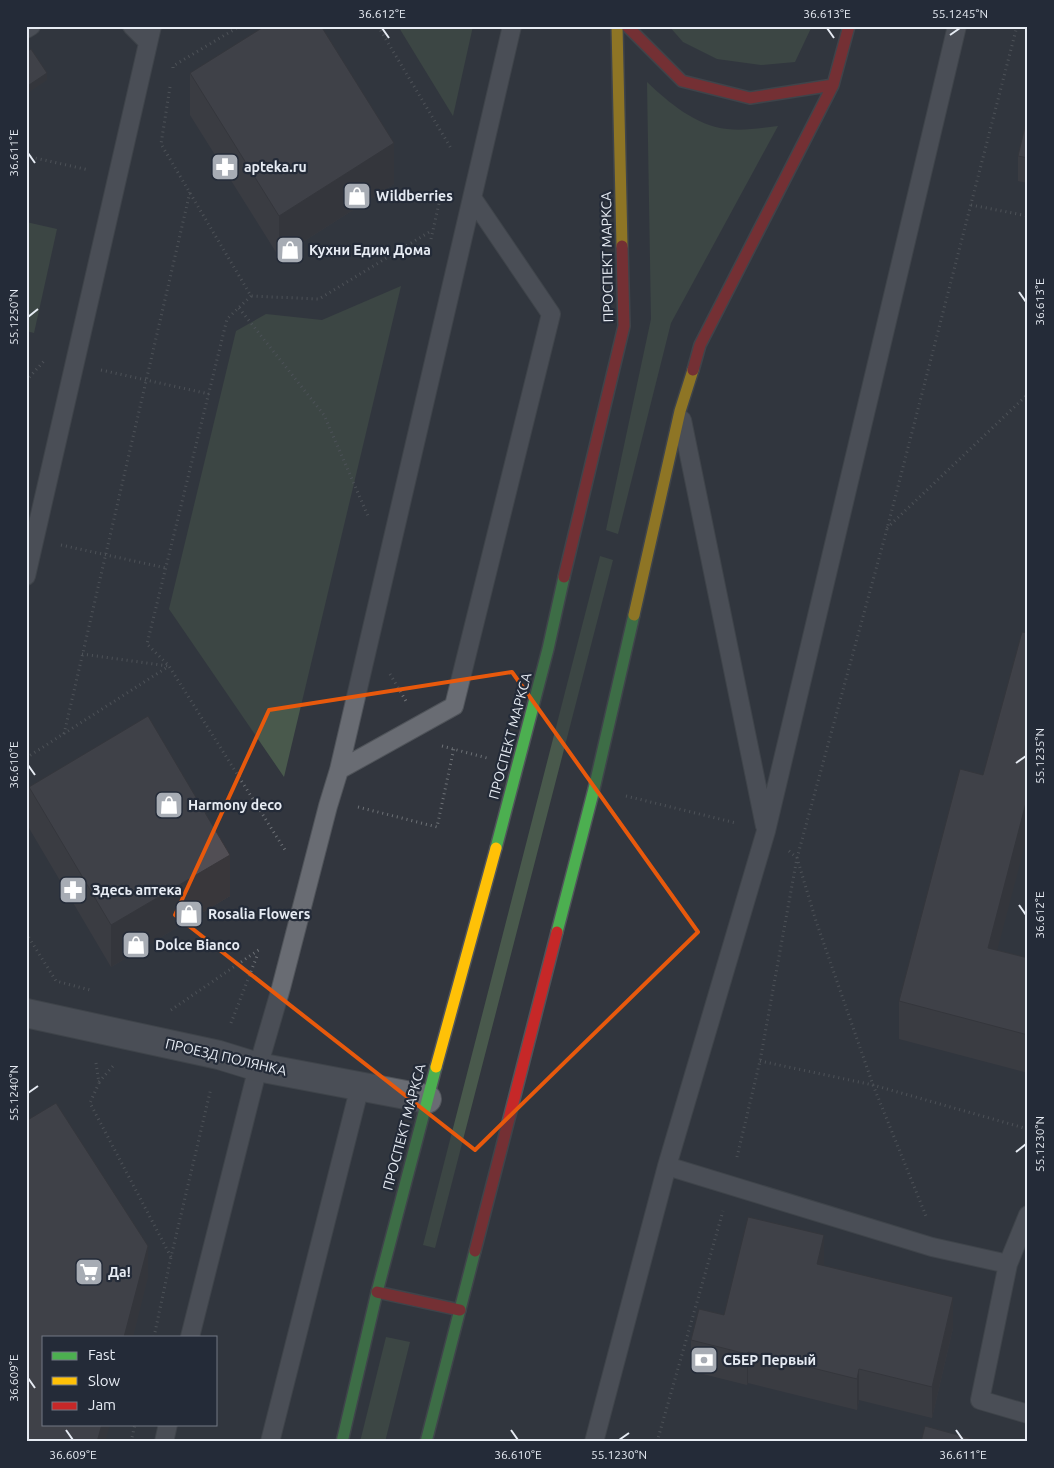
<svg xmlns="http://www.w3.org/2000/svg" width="1054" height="1468" font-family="Ubuntu,sans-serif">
<rect width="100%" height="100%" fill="#32363e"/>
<path fill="#49594c" d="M398 26H473L453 116Z
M669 26H812L795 62 761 65 717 59 683 42Z
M647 82C668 102 696 126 727 129 744 131 761 128 778 126L671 323 618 534 606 530 651 319Z
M26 222 57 229 34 333 26 331Z
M401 286 284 777 169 609 236 331 266 314 322 320Z
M600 556 613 560 435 1248 423 1245Z
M386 1337 410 1342 385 1442H360Z"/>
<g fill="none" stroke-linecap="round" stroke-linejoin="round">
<defs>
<path id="lane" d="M132 26 148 42
M26 29 31 26
M682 420 765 826
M26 576 152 26
M339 770 454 706 551 314 473 199
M667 1166 932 1247 1008 1264 980 1400 1028 1414
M1008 1264 1028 1215
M190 1337 258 1067 281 988 328 806 339 770 512 26
M164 1442 168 1424
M270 1442 360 1086
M594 1442 667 1166 766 831 957 26"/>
<path id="street" d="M26 1013 219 1055 258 1067 427 1099"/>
<path id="fast" d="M496 848 548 649 564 577
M557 932 594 789 634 615
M342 1442 377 1292 436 1067
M426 1442 475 1251"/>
<path id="slow" d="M617 26 622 246
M634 615 680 411 693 370
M436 1067 496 848"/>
<path id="jam" d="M627 26 682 81 750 98 833 85
M693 370 700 345 833 85 849 26
M564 577 624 326 622 246
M475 1251 557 932
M377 1292 460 1310"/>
</defs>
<use href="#lane" stroke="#50545a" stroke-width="20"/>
<use href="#street" stroke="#50545a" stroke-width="30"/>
<use href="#fast" stroke="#50545a" stroke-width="14"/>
<use href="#slow" stroke="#50545a" stroke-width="14"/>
<use href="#jam" stroke="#50545a" stroke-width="14"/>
<path stroke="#6e7277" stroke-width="3" stroke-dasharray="1 4" stroke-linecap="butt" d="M378 26 452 150
M173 68V66L240 26
M170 87 161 144 251 296 319 299 431 231
M26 156 89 170
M971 205 1028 216
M431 239 440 199
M251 296 227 319 147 644 169 666 285 850
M239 308 324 415 368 516
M101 370 209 394
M26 381 44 361
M887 528 1028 394
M61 545 166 568
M82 654 168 666
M390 674 406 701
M64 734 190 192
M442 746 487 758
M26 758 169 666
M626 796 736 823
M358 807 437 827 454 748
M789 851 797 858 816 921 873 1085 926 1216
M26 933 56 981 90 990
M171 1010 260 949
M231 1023 257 956
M760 1061 873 1085 1028 1129
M96 1063 99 1083 90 1103 171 1257 211 1088
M99 1082 113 1066
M737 1157 760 1061 797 858 887 529 1017 26
M154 1337 171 1257
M131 1442 135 1424
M657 1442 723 1211"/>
<use href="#lane" stroke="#696c73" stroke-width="18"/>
<use href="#street" stroke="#696c73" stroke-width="28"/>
<use href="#fast" stroke="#4caf50" stroke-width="11"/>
<use href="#slow" stroke="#ffc107" stroke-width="11"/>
<use href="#jam" stroke="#c62828" stroke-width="11"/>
</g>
<path fill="#464348" d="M190 73 394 184 279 257 190 115Z
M1028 114V183L1018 181V156Z
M983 775 997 950 1028 958V1073L899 1039V1001Z
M29 787 230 896 111 967 29 828Z
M824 1266 953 1328 932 1418 859 1400 857 1410 748 1383 747 1385 691 1371V1340L724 1315Z"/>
<path fill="#39373b" d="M47 73V80L26 94V87Z
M394 143V184L279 257V216Z
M1028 795V833L988 985V948Z
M230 855V896L111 967V925Z
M824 1235V1266L817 1264Z
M148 1246V1277L133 1337H124Z
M953 1297V1328L932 1418V1387Z
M748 1352V1383L747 1385V1354Z
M859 1369V1400L857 1410V1379Z
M102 1424H110L105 1442H97Z"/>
<path fill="#514e54" stroke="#39373b" d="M265 26H321L394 143 279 216 190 73Z
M31 49 47 73 26 87V52Z
M1028 114V158L1018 156Z
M1022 632 1028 633V795L988 948 1028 958V1035L899 1001 960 769 983 775Z
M148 716 230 855 111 925 29 787Z
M56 1103 148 1246 124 1337H44V1424H102L97 1442H26V1121Z
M748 1217 824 1235 817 1264 953 1297 932 1387 859 1369 857 1379 748 1352 747 1354 691 1340 699 1309 724 1315Z
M925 1426 983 1442H921Z"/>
<path d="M0 0H1054V1468H0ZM512 672 698 932 475 1150 175 915 269 710Z" fill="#32363e" fill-opacity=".55" fill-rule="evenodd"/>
<path fill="none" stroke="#e8590c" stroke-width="4" stroke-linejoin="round" d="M512 672 698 932 475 1150 175 915 269 710Z"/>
<path fill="none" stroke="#e6ebf3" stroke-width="2" d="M382 28 389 38M827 28 834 38M950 35 960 28M28 153 35 163M1019 292 1026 302M28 317 38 309M1016 763 1026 756M28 765 35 775M1019 905 1026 915M28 1093 38 1086M1016 1152 1026 1144M28 1378 35 1388M66 1430 73 1440M511 1430 518 1440M956 1430 963 1440M619 1440 629 1433"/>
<defs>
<symbol id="pharmacy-square" viewBox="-11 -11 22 22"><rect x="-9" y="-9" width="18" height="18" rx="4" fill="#a7acb4" stroke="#242b38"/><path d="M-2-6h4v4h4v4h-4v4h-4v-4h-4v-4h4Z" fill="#fff"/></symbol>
<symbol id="shop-square" viewBox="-11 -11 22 22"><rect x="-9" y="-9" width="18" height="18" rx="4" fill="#a7acb4" stroke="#242b38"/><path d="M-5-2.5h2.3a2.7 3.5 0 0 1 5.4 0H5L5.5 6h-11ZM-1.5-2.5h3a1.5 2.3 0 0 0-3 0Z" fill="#fff"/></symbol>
<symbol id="supermarket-square" viewBox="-11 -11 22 22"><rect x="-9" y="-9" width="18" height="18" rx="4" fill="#a7acb4" stroke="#242b38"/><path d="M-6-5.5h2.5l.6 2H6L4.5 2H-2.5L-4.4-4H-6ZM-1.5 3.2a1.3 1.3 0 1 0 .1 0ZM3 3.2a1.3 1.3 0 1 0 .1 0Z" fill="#fff"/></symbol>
<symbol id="bank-square" viewBox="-11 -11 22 22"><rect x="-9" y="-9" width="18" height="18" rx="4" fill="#a7acb4" stroke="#242b38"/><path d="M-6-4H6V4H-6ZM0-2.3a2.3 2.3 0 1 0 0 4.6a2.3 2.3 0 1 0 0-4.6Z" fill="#fff"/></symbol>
</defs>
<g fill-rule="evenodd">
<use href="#pharmacy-square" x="209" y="151" width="32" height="32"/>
<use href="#shop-square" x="341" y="180" width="32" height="32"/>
<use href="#shop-square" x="274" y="234" width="32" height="32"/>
<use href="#shop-square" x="153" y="789" width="32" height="32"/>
<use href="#pharmacy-square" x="57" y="874" width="32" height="32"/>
<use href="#shop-square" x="173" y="898" width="32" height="32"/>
<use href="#shop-square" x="120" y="929" width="32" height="32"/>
<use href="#supermarket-square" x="73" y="1256" width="32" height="32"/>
<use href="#bank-square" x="688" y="1344" width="32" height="32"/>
</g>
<g text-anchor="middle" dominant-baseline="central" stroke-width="4.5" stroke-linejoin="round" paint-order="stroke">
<g font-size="14" font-weight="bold" fill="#e6ebf3" stroke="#242b38" text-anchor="start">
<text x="244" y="167">apteka.ru</text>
<text x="376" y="196">Wildberries</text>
<text x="309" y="250">Кухни Едим Дома</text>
<text x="188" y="805">Harmony deco</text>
<text x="92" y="890">Здесь аптека</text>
<text x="208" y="914">Rosalia Flowers</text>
<text x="155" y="945">Dolce Bianco</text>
<text x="108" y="1272">Да!</text>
<text x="723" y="1360">СБЕР Первый</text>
</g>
<g font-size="14" fill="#e6ebf3" stroke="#242b38">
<text transform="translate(607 257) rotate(-91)">ПРОСПЕКТ МАРКСА</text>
<text transform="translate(510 736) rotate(-75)">ПРОСПЕКТ МАРКСА</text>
<text transform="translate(226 1057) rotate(13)">ПРОЕЗД ПОЛЯНКА</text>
<text transform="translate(404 1127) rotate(-75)">ПРОСПЕКТ МАРКСА</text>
</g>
</g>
<rect width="1054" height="1468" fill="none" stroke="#242b38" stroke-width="55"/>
<rect x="42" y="1336" width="175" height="90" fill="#242b38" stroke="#727883"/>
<rect x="52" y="1352" width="25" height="8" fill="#4caf50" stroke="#727883"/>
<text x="88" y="1360" font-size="15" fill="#e6ebf3">Fast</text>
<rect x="52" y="1377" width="25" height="8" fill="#ffc107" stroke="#727883"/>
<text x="88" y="1386" font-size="15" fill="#e6ebf3">Slow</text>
<rect x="52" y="1402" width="25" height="8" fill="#c62828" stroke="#727883"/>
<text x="88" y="1410" font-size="15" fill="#e6ebf3">Jam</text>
<rect x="28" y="28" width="998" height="1412" fill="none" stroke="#e6ebf3" stroke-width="2"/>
<g font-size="12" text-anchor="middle" fill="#e6ebf3">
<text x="382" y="18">36.612°E</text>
<text x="827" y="18">36.613°E</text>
<text x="960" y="18">55.1245°N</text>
<text transform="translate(14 153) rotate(-90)" y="4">36.611°E</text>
<text transform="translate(1040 302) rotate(-90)" y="4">36.613°E</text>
<text transform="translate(14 317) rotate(-90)" y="4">55.1250°N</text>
<text transform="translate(1040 756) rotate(-90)" y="4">55.1235°N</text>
<text transform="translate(14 765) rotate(-90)" y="4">36.610°E</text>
<text transform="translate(1040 915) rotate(-90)" y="4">36.612°E</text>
<text transform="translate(14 1093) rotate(-90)" y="4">55.1240°N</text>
<text transform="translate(1040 1144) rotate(-90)" y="4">55.1230°N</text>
<text transform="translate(14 1378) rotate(-90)" y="4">36.609°E</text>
<text x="73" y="1459">36.609°E</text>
<text x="518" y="1459">36.610°E</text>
<text x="619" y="1459">55.1230°N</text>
<text x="963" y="1459">36.611°E</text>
</g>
</svg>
